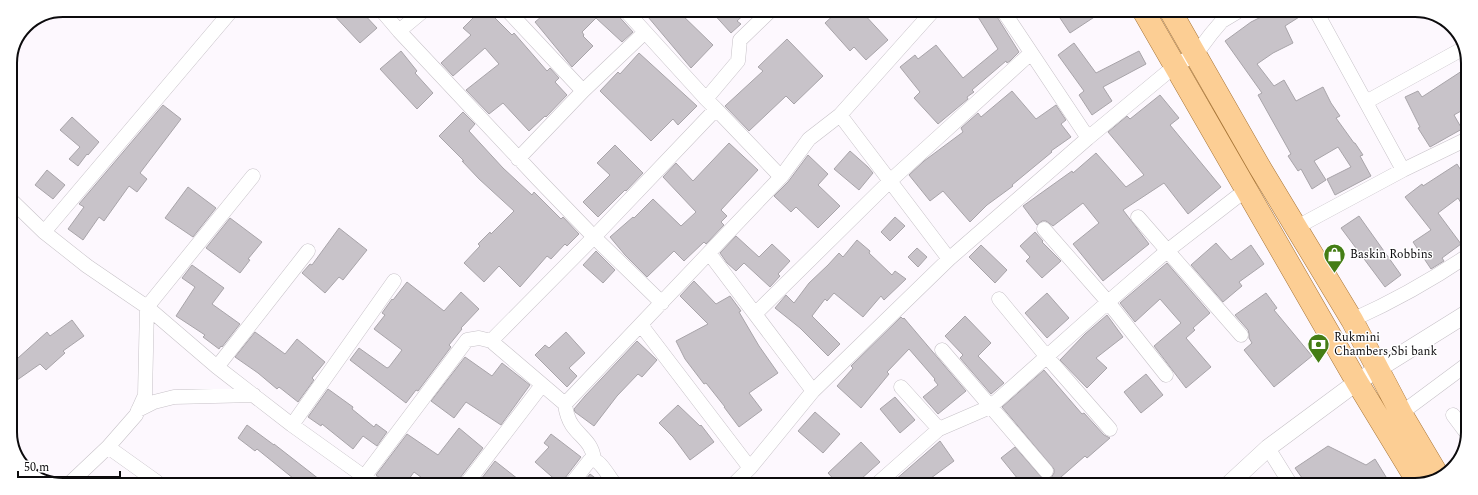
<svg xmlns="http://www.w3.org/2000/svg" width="1478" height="495" font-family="Spectral,serif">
<rect width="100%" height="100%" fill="#fdf8fe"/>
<path fill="#c8c3c9" stroke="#a8a4a9" d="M330 11H361L377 28 360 43Z
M480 11H488L512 35 514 33 547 71 550 68 559 78 555 82 567 95 546 117 545 116 529 131 503 103 489 114 466 90 499 64 485 48 453 76 441 63 471 35 463 28Z
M548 11H614L633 32 622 42 596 18 582 32 584 35 583 36 593 46 572 67 535 22Z
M643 11H678L713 45 691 68Z
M711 11H748L737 21 741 24 731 33Z
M837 12H862L888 40 866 60 854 47 850 51 825 23Z
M975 12H994L1019 52 1010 61 1007 63 1006 61 972 90 974 92 967 97 968 99 938 124 914 98 920 92 900 67 915 55 918 59 936 45 963 78 998 49Z
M1056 12H1102L1070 33Z
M1271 12H1307L1285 26 1293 43 1273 53 1257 64 1274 86 1284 80 1296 101 1323 87 1331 103 1340 116 1336 118 1354 143H1355L1363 155 1360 156 1371 176 1335 195 1327 179 1351 167 1338 147 1314 161 1326 180 1312 189 1301 169 1298 171 1288 156 1291 154 1258 95 1262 93 1225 41 1251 22Z
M787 39 823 76 794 104 786 96 749 131 725 106 763 71 758 67Z
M1074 43 1096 73 1139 51 1146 64 1103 87 1112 101 1092 115 1079 95 1084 91 1058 55Z
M401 51 417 71 415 73 433 93 417 109 380 69Z
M639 53 697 106 678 125 673 119 651 141 600 91 618 72 620 74Z
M1468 67V107L1454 115 1462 129 1430 147 1418 128 1420 127 1405 97 1418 91 1422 97Z
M1012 91 1036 119 1056 105 1066 120 1061 124 1071 137 1051 151 1052 152 1012 185 1013 186 987 205 970 222 943 191 930 201 909 175 924 161 963 132 961 128 978 113 981 117Z
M1160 95 1179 118 1170 125 1221 187 1188 214 1164 183 1123 210 1149 244 1103 281 1073 244 1099 223 1083 203 1053 226 1046 221H1042L1037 225 1023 206 1072 171 1073 173 1096 153 1126 187 1144 175 1108 132 1127 116 1130 119Z
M163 105 181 119 140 173 147 179 137 192 129 186 104 221 99 217 83 240 68 229 84 207 79 204Z
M463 112 475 124 469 131 503 168 532 195 534 192 561 219 563 217 579 234 567 246 565 244 551 259 547 256 520 287 499 266 484 282 464 263 480 246 478 244 490 232 491 234 514 211 479 179 462 161H464L439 136Z
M72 117 99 142 88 155 87 154 78 166 69 159 80 147 60 130Z
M729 143 758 170 721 210 727 216 721 222 724 225 706 244 704 242 684 261 674 251 647 277 625 255 610 237 633 217 634 218 653 199 681 226 696 212 663 177 676 163 693 181Z
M615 145 643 173 626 191 625 190 598 217 583 202 610 175 597 163Z
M850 151 868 167 873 173 859 190 834 169Z
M808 155 828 174 818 185 840 206 818 228 796 207 791 212 774 196 788 182Z
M1457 164 1467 180V213L1458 198 1438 213 1461 244 1442 258 1444 261 1431 269 1413 242 1431 230 1405 197 1422 184 1423 186Z
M47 170 65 185 53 199 35 185Z
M188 187 216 208 193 237 165 218Z
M1359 216 1401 275 1385 287 1341 228Z
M895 217 905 226 890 241 881 232Z
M230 218 262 242 248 259 250 260 240 273 206 248Z
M339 228 367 250 343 280 339 277 325 293 302 273 310 264 312 265Z
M1035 232 1043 241 1042 242 1061 261 1042 278 1026 261 1030 257 1020 246Z
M736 236 759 257 772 244 790 261 778 274 780 276 770 287 744 263 736 271 727 263 720 253Z
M857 240 870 251 869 253 892 275 895 271 906 279 884 300 881 296 863 317 834 293 827 301 825 299 812 316 840 344 828 356 800 328 775 308 786 295 794 303 809 283 828 265 839 253 843 257Z
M1216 243 1231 260 1251 245 1264 264 1239 282 1242 286 1223 302 1191 265Z
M981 245 1007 270 995 283 969 257Z
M917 248 927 257 918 267 908 257Z
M596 251 615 270 603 283 583 265Z
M1167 263 1210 313 1193 328 1195 330 1186 338 1211 367 1186 388 1154 346 1181 323 1160 299 1135 322 1120 303Z
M192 265 224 288 212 304 240 324 222 347 221 346 219 349 203 337 205 335 176 316 195 287 182 278Z
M694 281 716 304 730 296 741 311 739 312 759 346 778 373 749 393 762 410 739 427 724 407H725L706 383 704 384 685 359 676 341 708 324 680 296Z
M407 282 444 311 461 292 479 309 461 328 462 329 449 345 451 347 418 391 416 390 406 403 350 360 359 348 387 368 389 367 402 350 374 329 385 315 382 313 392 299 393 300Z
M1047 293 1069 318 1047 338 1025 313Z
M1266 293 1277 308 1274 310 1312 356 1274 387 1244 350 1252 343 1249 338V334L1248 330 1235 315Z
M1107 315 1123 337 1096 358 1107 368 1087 388 1060 360 1085 334Z
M965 316 991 343 978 356 1004 383 991 394 960 358 963 355 945 336Z
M901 317 903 319 904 318 966 391 938 414 923 397 938 385 934 380 935 379 909 349 887 372 889 374 861 408 837 386 853 368 851 366Z
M72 320 84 336 63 351 65 353 46 370 40 364 10 385V348L18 358 47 332 50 336Z
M255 332 285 354 297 339 325 362 312 378 314 380 298 402 279 387 277 389 258 373 235 357Z
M566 332 585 353 569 368 577 376 567 387 535 355 545 345 549 348Z
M637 341 657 360 642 377 638 374 617 396 594 426 575 412 574 409 585 396Z
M465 357 492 376 502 363 530 385 501 425 466 402 454 418 431 401Z
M1044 370 1082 414 1084 413 1104 435 1110 438 1087 458 1085 456 1053 484H1022L1001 458 1015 447 1043 479H1047L1051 478 1054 473V469L1002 407Z
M1146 374 1163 395 1141 413 1124 392Z
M328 389 353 407 352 409 374 427 376 424 387 432 377 446 363 436 353 449 322 424 321 426 308 417Z
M895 397 915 420 900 433 880 409Z
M678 405 700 426 701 425 714 442 690 460 673 437 659 423Z
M815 412 840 434 823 453 798 431Z
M247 425 274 445V444L324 483H299L257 449 255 451 238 438Z
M459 428 483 448 460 478 459 483H429L414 472 406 483H381V479L376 475 407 434 438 455Z
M551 434 581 457 565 478 564 483H559L535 462 549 447 544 443Z
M940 441 954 461 923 484H896L894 481Z
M861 442 880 462 861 479 866 484H838L828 473Z
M1328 446 1366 465 1375 459 1391 485H1307L1295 468Z
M495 461 523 483H478Z
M590 474 602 483H583Z"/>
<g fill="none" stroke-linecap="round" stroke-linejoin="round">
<defs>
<path id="minor" d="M382 11 399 31 538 179 594 237 662 303
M508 11 583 91
M626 11 706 99 716 109 781 177 565 404 491 341 594 237 716 109
M1004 12 1088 138 1176 65 1196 54 1211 34 1222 21 1237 12
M1317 13 1403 170
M399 31 423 11
M706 99 738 61 740 40 770 11
M1366 102 1464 48
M840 115 949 259 1088 138
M518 159 583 91 644 33
M781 177 809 139 840 115 932 12
M10 199 44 232 87 266 147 307 217 367 292 425 373 483
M1138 217 1241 335
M1297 227 1403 170 1467 139
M1044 229 1108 302 1166 375
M44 232 232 10
M709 253 813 391
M999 299 1047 357 1110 429
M755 314 890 181 1031 53
M1352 320C1392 302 1430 281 1467 256
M641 325 750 468
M942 350 1046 471
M217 367 308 251
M901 387 939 429
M565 404C566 412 568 419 572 425 581 438 592 442 594 459
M138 410 154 402 174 397 254 395
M1453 415 1465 431
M1396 417 1466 365
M292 425 394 281
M1268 448 1291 485
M364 477 467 340 479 338 491 341
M71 482 108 447
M157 482 108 447 136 415 145 395 147 307 253 176
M467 483 542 385
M572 483 590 460C600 458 608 476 614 483
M734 484 750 468 813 391 949 259
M877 484 939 429 990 407 1108 302 1167 251 1247 189"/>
<path id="tertiary" d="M1228 485 1268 448 1357 382 1466 314"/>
<path id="primary" d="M1144 12 1357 382 1419 484
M1171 12 1259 166 1352 320 1401 413 1439 477"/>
</defs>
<use href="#minor" stroke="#c7c2c8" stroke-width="15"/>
<use href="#tertiary" stroke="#c7c2c8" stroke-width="18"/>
<use href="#primary" stroke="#a77537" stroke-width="23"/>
<use href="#minor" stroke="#fff" stroke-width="14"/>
<use href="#tertiary" stroke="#fff" stroke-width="17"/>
<use href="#primary" stroke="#fcce94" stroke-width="22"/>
</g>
<defs>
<symbol id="shop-pin" viewBox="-11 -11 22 30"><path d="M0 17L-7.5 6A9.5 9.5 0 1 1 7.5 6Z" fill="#447d15" stroke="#fff"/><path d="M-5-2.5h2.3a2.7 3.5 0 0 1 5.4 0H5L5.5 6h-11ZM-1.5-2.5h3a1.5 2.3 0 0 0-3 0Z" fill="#fff"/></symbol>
<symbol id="bank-pin" viewBox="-11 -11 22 30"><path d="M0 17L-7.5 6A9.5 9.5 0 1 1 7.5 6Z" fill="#447d15" stroke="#fff"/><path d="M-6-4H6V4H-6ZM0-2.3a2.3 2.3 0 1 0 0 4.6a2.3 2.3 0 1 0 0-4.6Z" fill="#fff"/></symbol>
</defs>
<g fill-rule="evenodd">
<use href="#shop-pin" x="1322" y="242" width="25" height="34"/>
<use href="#bank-pin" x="1306" y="332" width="25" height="34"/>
</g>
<g text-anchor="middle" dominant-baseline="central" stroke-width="3" stroke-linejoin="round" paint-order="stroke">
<g font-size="12" fill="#0c0b0d" stroke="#fff" text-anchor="start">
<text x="1350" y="254">Baskin Robbins</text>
<text x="1334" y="337">Rukmini<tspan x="1334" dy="14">Chambers,Sbi bank</tspan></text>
</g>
</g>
<path d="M0 0H1478V495H0ZM63 17H1415A46 46 0 0 1 1461 63V432A46 46 0 0 1 1415 478H63A46 46 0 0 1 17 432V63A46 46 0 0 1 63 17Z" fill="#fff" fill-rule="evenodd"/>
<path fill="none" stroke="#0c0b0d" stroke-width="2" d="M63 17H1415A46 46 0 0 1 1461 63V432A46 46 0 0 1 1415 478H63A46 46 0 0 1 17 432V63A46 46 0 0 1 63 17Z"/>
<path d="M18 471v6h102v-6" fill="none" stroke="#0c0b0d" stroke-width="2"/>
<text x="24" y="471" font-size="12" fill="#0c0b0d" stroke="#ffffff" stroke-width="3" paint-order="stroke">50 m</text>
</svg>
